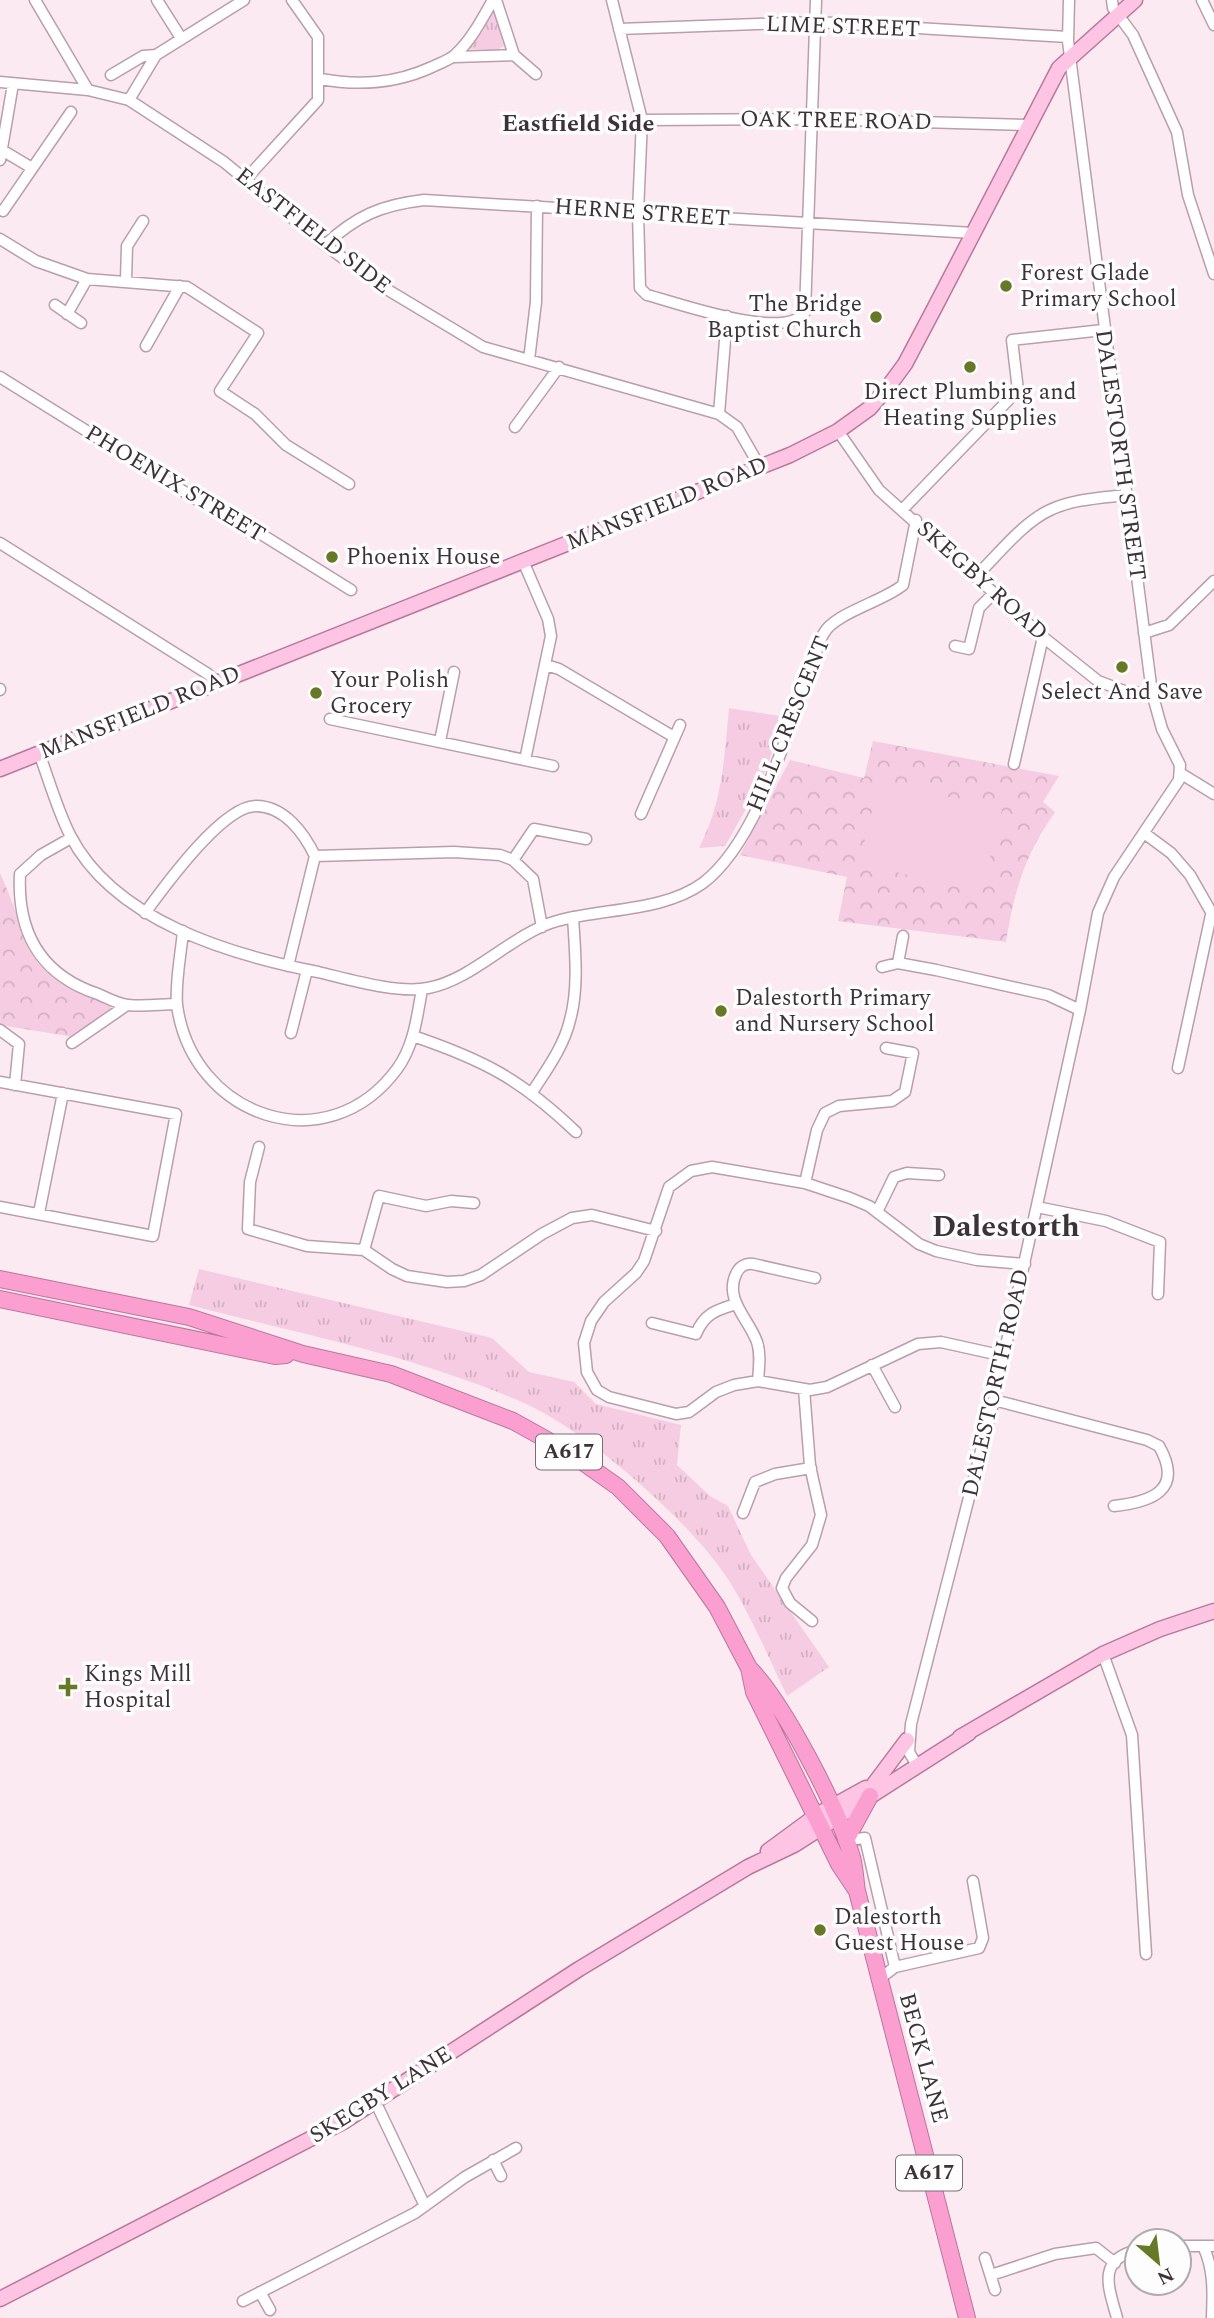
<svg xmlns="http://www.w3.org/2000/svg" width="1214" height="2318" font-family="Spectral,serif">
<defs>
<pattern id="grass-tufts" width="24" height="20" patternUnits="userSpaceOnUse" patternTransform="scale(1.75)"><rect width="24" height="20" fill="#f5cce1"/><path d="M3 7l-1-3M5 7V3M7 7l1-3M15 17l-1-3M17 17v-4M19 17l1-3" fill="none" stroke="#d3b0c2"/></pattern>
<pattern id="forest-crowns" width="20" height="18" patternUnits="userSpaceOnUse" patternTransform="scale(1.75)"><rect width="20" height="18" fill="#f5cce1"/><path d="M2 6a3 3 0 1 1 6 0M12 15a3 3 0 1 1 6 0" fill="none" stroke="#d3b0c2"/></pattern>
</defs>
<rect width="100%" height="100%" fill="#fceaf3"/>
<path fill="url(#grass-tufts)" d="M493 8 504 46 497 50 468 49 483 31Z
M729 708 786 717 759 786 725 846 699 848C723 801 724 760 729 708Z
M199 1269 492 1338 529 1372 574 1382 596 1404 681 1425 677 1465 710 1496 728 1506 751 1555 829 1667 787 1696C769 1658 745 1602 721 1569 682 1515 585 1430 524 1403 417 1356 301 1334 189 1305Z"/>
<path fill="url(#forest-crowns)" d="M873 741 1059 776 1043 802 1055 812C1024 857 1015 888 1006 942L838 921 847 877 740 855 790 760 864 778Z
M0 873C34 948 22 975 111 1005V1011L74 1037 0 1025Z"/>
<path fill="#f5cce1" d="M880 780 1002 810 981 893 859 863Z"/>
<g fill="none" stroke-linecap="round" stroke-linejoin="round">
<defs>
<path id="minor" d="M35 0 88 90
M157 0 181 38
M496 0 514 55 536 74
M612 0 642 120 638 212 640 288 647 295C678 303 785 342 805 312L816 0
M1112 0 1113 8 1133 35 1177 132 1188 195 1214 274
M1202 0 1214 25
M619 29 816 22 1068 37
M454 57 514 55
M111 75 143 56 156 55
M320 79C359 86 395 84 432 67 440 63 450 60 456 54 472 39 482 19 493 0
M0 82 88 90 129 100 224 162 325 245 383 287 483 347 719 414 737 427 760 467
M129 100 156 55 244 0
M642 120 812 119 1029 125
M2 150 32 168
M0 160 13 84
M246 179 318 100V37L292 0
M3 211 71 112
M0 239 36 261 87 279 187 287 258 333 220 391 255 414 286 445 349 484
M325 245C356 216 381 205 424 200L973 233
M126 280 127 246 143 221
M55 305 81 323
M67 314 87 279
M146 346 180 286
M529 360 536 302 537 206
M0 377 252 534H261L351 590
M719 414 727 316
M515 427 559 367
M838 431 879 490 1043 637 1098 681 1127 692 1152 693
M902 510 1018 390 1012 340 1103 330
M0 543 208 674 215 681
M523 561 548 619 551 636 525 760
M976 576C998 555 1022 523 1050 510 1073 499 1101 498 1126 495
M1144 633 1169 625 1214 581
M955 646 969 649 979 608 993 594
M546 665 559 669 674 737
M0 689V690
M330 719 553 766
M440 741 454 672
M39 753C49 780 57 809 70 835 114 921 231 955 318 972 348 979 397 994 428 988 473 980 513 933 557 921 603 908 663 912 703 883 757 842 787 733 810 671 815 659 817 644 824 633 835 613 884 601 903 585L916 520
M1014 764 1043 637
M1180 773 1214 794
M641 814 680 725
M1144 833 1171 853 1190 875 1214 917
M71 838 41 855 20 874C17 933 41 975 98 994 107 998 118 1004 128 1005 144 1007 162 1004 177 1004
M315 856 454 852 500 855 513 860 533 879 542 927
M513 860 534 829 586 839
M145 913C164 887 222 806 256 806 284 806 304 833 315 856L288 966
M183 931C181 954 175 982 177 1005 192 1117 327 1164 397 1069 414 1046 417 1017 422 989
M898 963 903 936
M882 967 898 963 936 970 1048 995 1080 1010
M0 1030 19 1044 15 1085
M291 1033 307 970
M413 1036C484 1060 522 1080 576 1132
M72 1043 127 1005
M1178 1068 1211 915
M0 1082 176 1114 153 1236 0 1207
M533 1091C547 1069 564 1046 570 1020 579 988 575 950 573 917
M259 1147 250 1182 248 1229 307 1246 364 1250 392 1269 407 1276 447 1282 464 1281 481 1275 542 1234 572 1218 592 1215 656 1231
M805 1183 817 1130 825 1113 839 1106 892 1101 905 1092 913 1053 886 1048
M1037 1207 1106 1221 1160 1242 1158 1294
M877 1212 894 1177 907 1173 939 1175
M39 1213 63 1093
M364 1250 379 1196 426 1206 451 1201 474 1203
M652 1323 696 1334C704 1314 716 1310 736 1304
M1004 1356 941 1342 918 1344 827 1387 810 1390 758 1381 734 1385 716 1392 689 1412 676 1414 609 1397 597 1390 587 1372 584 1343 591 1321 604 1302 636 1273 644 1261 669 1187 691 1171 712 1167 805 1183 850 1198 869 1206 919 1244 936 1251 977 1260 1025 1264
M872 1365 895 1407
M758 1381C759 1367 761 1354 757 1342 749 1319 724 1300 736 1274 739 1267 745 1263 753 1264L815 1278
M804 1389 810 1466 821 1515 812 1545 786 1578 782 1588 790 1603 812 1621
M994 1400 1147 1440 1159 1446C1184 1490 1152 1502 1114 1506
M743 1513 755 1482 775 1474 811 1468
M1103 1654 1132 1735 1146 1954
M918 1767 909 1752 911 1724 994 1400 1080 1010 1098 913 1114 877 1179 780 1180 765 1162 729 1152 693 1068 41 1069 0
M846 1840 865 1838 895 1967 879 1979
M895 1967 979 1948 983 1938 973 1881
M375 2101 425 2206
M493 2160 501 2176
M1179 2246H1214
M1203 2246C1214 2269 1213 2292 1212 2318
M985 2258 995 2290
M991 2275 1055 2254 1096 2248 1115 2263
M260 2292 270 2310
M243 2301 415 2213 465 2177 516 2148
M1117 2318C1109 2288 1096 2260 1137 2250"/>
<path id="major" d="M0 769 790 455 838 431 870 408 888 387 905 364 934 309 1059 68 1135 0
M960 1737 1103 1654 1160 1629 1214 1611
M874 1784 907 1740
M768 1851 817 1815 866 1788
M0 2299 343 2122 579 1969 748 1867 794 1845 969 1733"/>
<path id="highway" d="M0 1279 189 1317 303 1354 391 1374 513 1421 567 1451 618 1487 667 1536 717 1607 749 1668 754 1692 839 1864 857 1891
M0 1299 275 1356 286 1355
M751 1670C784 1705 837 1806 851 1854 855 1865 855 1879 857 1891L967 2318
M846 1840 870 1796"/>
</defs>
<use href="#minor" stroke="#ba9eac" stroke-width="13"/>
<use href="#major" stroke="#b8789a" stroke-width="17"/>
<use href="#highway" stroke="#b8789a" stroke-width="18"/>
<use href="#minor" stroke="#fff" stroke-width="10"/>
<use href="#major" stroke="#fdc5e3" stroke-width="14"/>
<use href="#highway" stroke="#fb9ed0" stroke-width="16"/>
</g>
<g fill="#677826" stroke="#fdfdfd" stroke-width="2.5">
<circle cx="1006" cy="286" r="7"/>
<circle cx="876" cy="317" r="7"/>
<circle cx="970" cy="367" r="7"/>
<circle cx="332" cy="557" r="7"/>
<circle cx="1122" cy="667" r="7"/>
<circle cx="316" cy="693" r="7"/>
<circle cx="721" cy="1011" r="7"/>
<path d="M64.5 1676.5h7v7h7v7h-7v7h-7v-7h-7v-7h7z"/>
<circle cx="820" cy="1930" r="7"/>
</g>
<g text-anchor="middle" dominant-baseline="central" stroke-width="7" stroke-linejoin="round" paint-order="stroke">
<g fill="#fdfdfd" stroke="#776f72" stroke-width="2">
<rect x="536" y="1434.5" width="66" height="35" rx="5"/>
<rect x="896" y="2155.5" width="66" height="35" rx="5"/>
</g>
<g font-size="21" font-weight="bold" fill="#3d3237">
<text x="569" y="1452">A617</text>
<text x="929" y="2173">A617</text>
</g>
<g font-size="23" fill="#3d3237" stroke="#fdfdfd">
<text transform="translate(843 27) rotate(2)">LIME STREET</text>
<text transform="translate(836 121) rotate(1)">OAK TREE ROAD</text>
<text transform="translate(642 213) rotate(4)">HERNE STREET</text>
<text transform="translate(313 231) rotate(38)">EASTFIELD SIDE</text>
<text transform="translate(1120 455) rotate(82)">DALESTORTH STREET</text>
<text transform="translate(175 484) rotate(31)">PHOENIX STREET</text>
<text transform="translate(667 504) rotate(-22)">MANSFIELD ROAD</text>
<text transform="translate(982 581) rotate(42)">SKEGBY ROAD</text>
<text transform="translate(140 713) rotate(-22)">MANSFIELD ROAD</text>
<text transform="translate(789 724) rotate(-68)">HILL CRESCENT</text>
<text transform="translate(996 1383) rotate(-77)">DALESTORTH ROAD</text>
<text transform="translate(923 2058) rotate(75)">BECK LANE</text>
<text transform="translate(381 2095) rotate(-32)">SKEGBY LANE</text>
</g>
<g font-size="23" fill="#3d3237" stroke="#fdfdfd" text-anchor="start">
<text x="1020" y="273">Forest Glade<tspan x="1020" dy="26">Primary School</tspan></text>
<text x="862" y="304" text-anchor="end">The Bridge<tspan x="862" dy="26">Baptist Church</tspan></text>
<text x="970" y="392" text-anchor="middle">Direct Plumbing and<tspan x="970" dy="26">Heating Supplies</tspan></text>
<text x="346" y="557">Phoenix House</text>
<text x="330" y="680">Your Polish<tspan x="330" dy="26">Grocery</tspan></text>
<text x="1122" y="692" text-anchor="middle">Select And Save</text>
<text x="735" y="998">Dalestorth Primary<tspan x="735" dy="26">and Nursery School</tspan></text>
<text x="84" y="1674">Kings Mill<tspan x="84" dy="26">Hospital</tspan></text>
<text x="834" y="1917">Dalestorth<tspan x="834" dy="26">Guest House</tspan></text>
</g>
<g font-size="24" font-weight="bold" fill="#3d3237" stroke="#fdfdfd">
<text x="578" y="124">Eastfield Side</text>
</g>
<g font-size="30" font-weight="bold" fill="#3d3237" stroke="#fdfdfd">
<text x="1006" y="1227">Dalestorth</text>
</g>
</g>
<g transform="translate(1158 2262) rotate(152)"><circle r="33" fill="#fdfdfd" stroke="#b0acae" stroke-width="2"/>
<path d="M0-5L12 26L0 18L-12 26Z" fill="#677826"/>
<text y="-10" font-size="19" font-weight="bold" text-anchor="middle" fill="#3d3237">N</text>
</g>
</svg>
